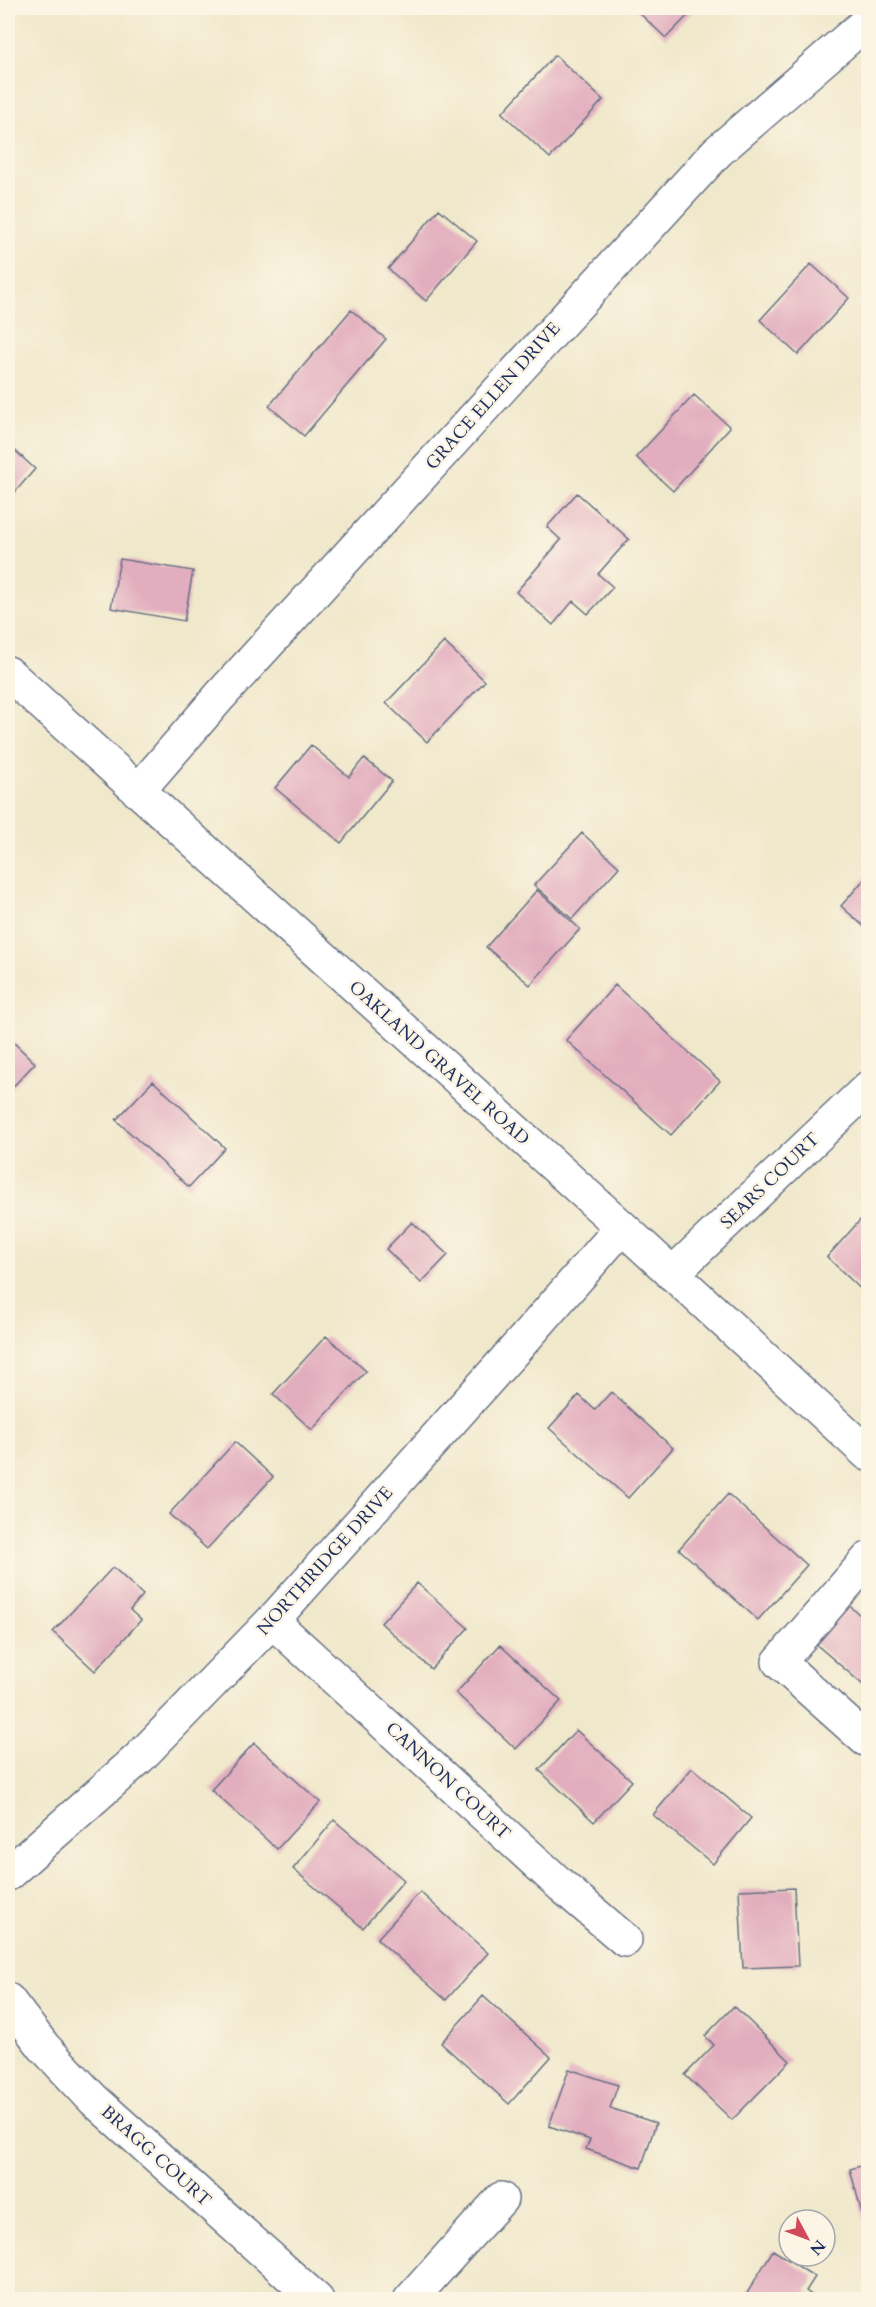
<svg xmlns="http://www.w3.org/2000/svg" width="876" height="2307" font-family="Cardo,serif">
<rect width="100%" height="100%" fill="#fcf5e5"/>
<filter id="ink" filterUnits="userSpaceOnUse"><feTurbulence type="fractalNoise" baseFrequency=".0167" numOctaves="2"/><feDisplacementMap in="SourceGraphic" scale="12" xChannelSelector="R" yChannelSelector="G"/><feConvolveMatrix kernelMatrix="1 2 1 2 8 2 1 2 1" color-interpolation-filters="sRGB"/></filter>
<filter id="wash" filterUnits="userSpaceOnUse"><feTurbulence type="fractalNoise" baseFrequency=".008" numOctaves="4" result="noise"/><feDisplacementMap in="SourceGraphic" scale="24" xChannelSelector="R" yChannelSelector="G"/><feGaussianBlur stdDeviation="1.35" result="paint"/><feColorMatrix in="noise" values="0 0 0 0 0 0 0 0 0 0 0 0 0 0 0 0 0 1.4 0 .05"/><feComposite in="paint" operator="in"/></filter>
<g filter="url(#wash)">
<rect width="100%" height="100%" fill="#f0e8cb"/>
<g id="blocks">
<path fill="#e2adbe" d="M634 8H695L666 38Z
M555 55 603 100 550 158 502 113Z
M439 209 477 241 426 301 388 269Z
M811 264 849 298 798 355 760 320Z
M351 310 386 339 304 436 269 406Z
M694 395 730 427 673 491 636 457Z
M8 444 35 469 8 500Z
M577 493 629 539 598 574 613 587 588 614 573 601 553 625 516 592 561 540 547 527Z
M120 559 193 571 184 621 111 608Z
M444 642 485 681 427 742 386 703Z
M311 745 349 777 364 758 392 781 341 843 275 788Z
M582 833 619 867 572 919 534 885Z
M868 875V930L841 906Z
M537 890 580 929 530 985 486 947Z
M615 985 720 1081 671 1135 566 1040Z
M8 1037 35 1063 8 1092Z
M153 1081 225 1148 189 1187 116 1120Z
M862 1218 868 1224V1296L827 1257Z
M412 1222 448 1255 421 1283 386 1249Z
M326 1336 366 1371 312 1430 273 1394Z
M611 1392 673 1448 628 1498 549 1428 579 1395 595 1410Z
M235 1442 273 1477 207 1549 169 1514Z
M728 1494 807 1565 758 1620 679 1549Z
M113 1567 143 1595 130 1610 141 1620 95 1671 53 1632Z
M417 1583 468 1628 431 1669 381 1623Z
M844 1601 868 1622V1689L811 1640Z
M500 1645 561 1701 516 1749 456 1693Z
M576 1730 632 1781 594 1822 539 1770Z
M254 1743 320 1802 277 1849 211 1790Z
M692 1768 751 1818 713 1864 653 1815Z
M334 1820 404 1880 363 1928 293 1869Z
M794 1888 798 1966 743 1968 739 1890Z
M420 1892 488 1953 446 2000 377 1939Z
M483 1996 551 2057 509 2104 441 2043Z
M734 2006 790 2061 732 2120 685 2075 714 2045 705 2036Z
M569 2069 618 2085 610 2108 656 2123 641 2168 586 2149 590 2140 549 2126Z
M868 2164V2236L850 2169Z
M773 2250 815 2277 806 2291 819 2300H743Z"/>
</g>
</g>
<g filter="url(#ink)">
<use href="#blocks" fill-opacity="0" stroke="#667084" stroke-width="1.5"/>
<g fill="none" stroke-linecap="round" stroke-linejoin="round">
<defs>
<path id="minor" d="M8 673 622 1227 868 1454
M138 791 220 696 717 152 868 21
M672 1274 868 1088
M272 1621 562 1886 625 1940
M865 1739 779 1662 868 1559
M8 1874 139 1758 272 1621 527 1336 622 1227
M8 2000 44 2047 93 2099 317 2300
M410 2300 501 2199"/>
</defs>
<use href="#minor" stroke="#667084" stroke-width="36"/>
<use href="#minor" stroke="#fff" stroke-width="33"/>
</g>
</g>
<g text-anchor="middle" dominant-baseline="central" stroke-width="5" stroke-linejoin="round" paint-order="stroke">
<g font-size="18" fill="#1b2f5e" stroke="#fcf5e5">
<text transform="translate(493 396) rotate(-48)">GRACE ELLEN DRIVE</text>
<text transform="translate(439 1063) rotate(42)">OAKLAND GRAVEL ROAD</text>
<text transform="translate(770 1181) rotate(-44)">SEARS COURT</text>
<text transform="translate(325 1561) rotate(-48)">NORTHRIDGE DRIVE</text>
<text transform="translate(448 1781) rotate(43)">CANNON COURT</text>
<text transform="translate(156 2156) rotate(42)">BRAGG COURT</text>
</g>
</g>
<rect width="876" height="2307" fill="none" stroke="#fcf5e5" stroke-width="30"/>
<g transform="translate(807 2238) rotate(131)"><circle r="28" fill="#fcf5e5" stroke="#a2a6af" stroke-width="1.5"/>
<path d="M0-4.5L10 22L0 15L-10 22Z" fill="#d1495b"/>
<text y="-9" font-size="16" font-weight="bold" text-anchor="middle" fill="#1b2f5e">N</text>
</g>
</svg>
